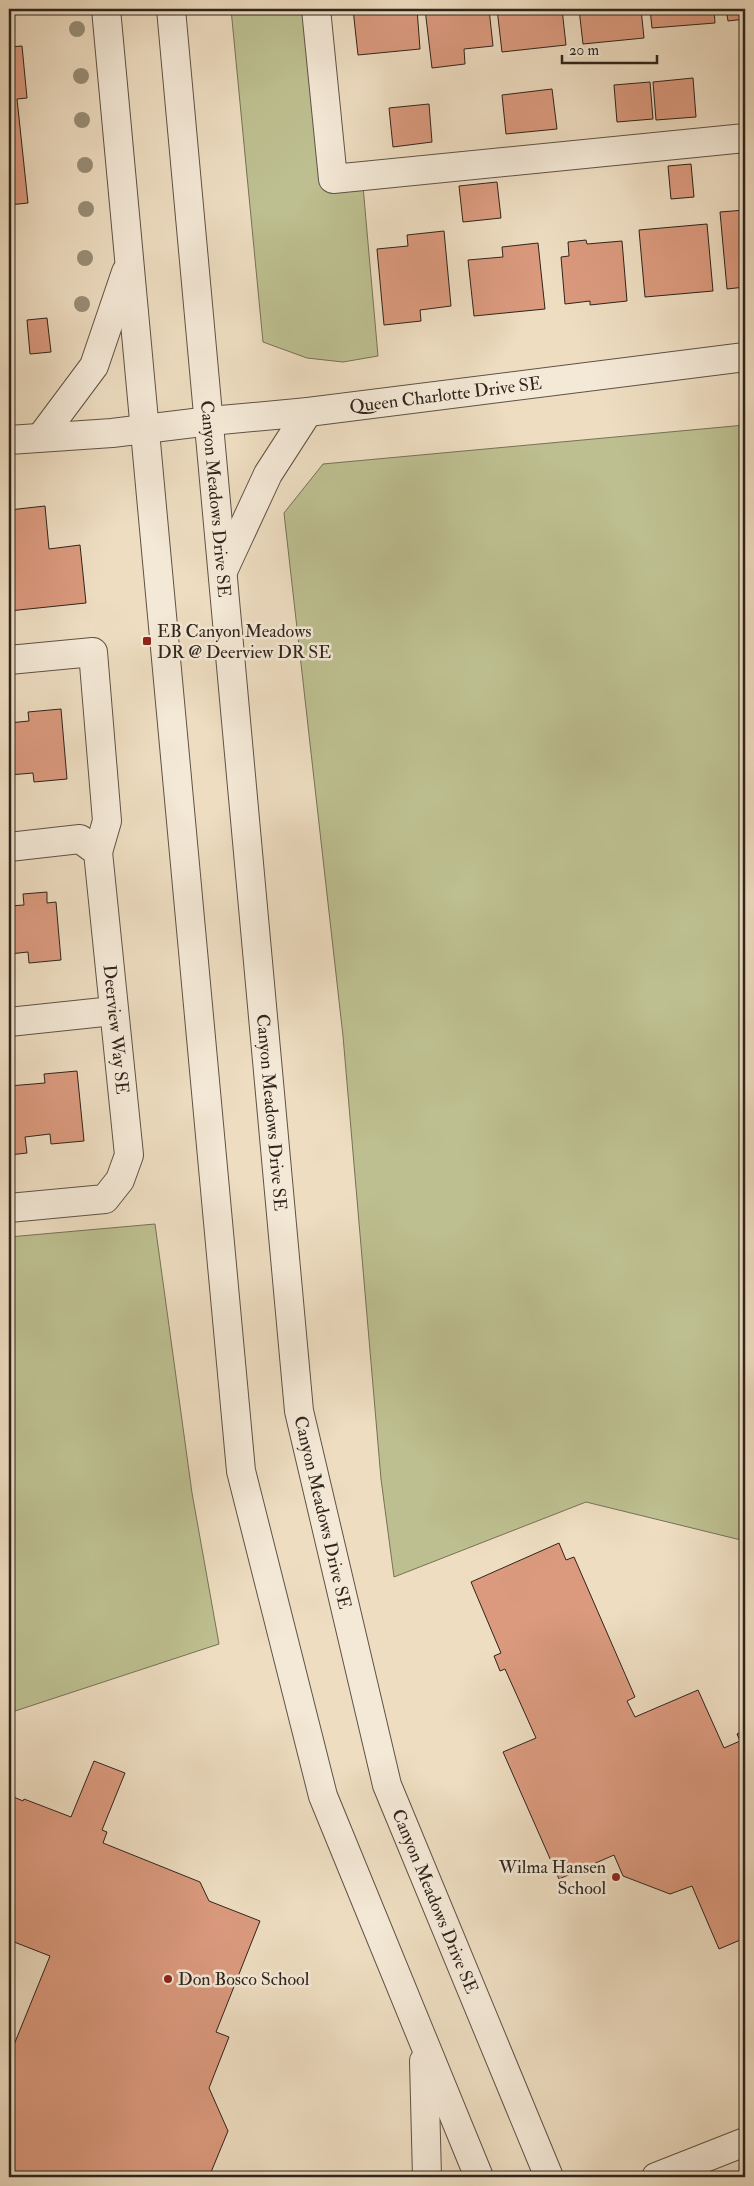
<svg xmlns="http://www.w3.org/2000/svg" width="754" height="2186" font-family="'IM FELL Double Pica',serif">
<rect width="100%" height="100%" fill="#eeddc1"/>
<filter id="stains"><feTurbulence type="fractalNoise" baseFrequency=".004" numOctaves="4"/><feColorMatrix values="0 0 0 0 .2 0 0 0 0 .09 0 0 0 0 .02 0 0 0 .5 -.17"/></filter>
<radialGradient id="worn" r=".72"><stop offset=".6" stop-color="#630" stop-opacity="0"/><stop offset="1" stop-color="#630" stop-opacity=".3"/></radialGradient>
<path fill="#bdbf90" stroke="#767256" d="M231 9H307L324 189 363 186 378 356 343 362 307 358 263 342Z
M745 425V1541L586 1502 394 1577 381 1479 343 1036 284 513 323 464Z
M155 1224 192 1493 219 1644 9 1713V1237Z"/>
<path fill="#db9a7e" stroke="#2f241c" d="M353 9H417L420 49 358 55Z
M425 9H489L493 46 464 49 465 64 432 68Z
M497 9H562L566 45 502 52Z
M579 9H641L644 38 583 44Z
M650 9H714L715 23 652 28Z
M726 9H745V19L728 21Z
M22 46 27 98 17 99 28 203 9 205V47Z
M693 78 696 117 656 120 653 82Z
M650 82 653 119 617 122 614 85Z
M552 89 557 129 506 134 502 95Z
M429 104 432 142 393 147 389 108Z
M691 164 694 197 671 199 668 166Z
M497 182 501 218 463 222 459 186Z
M745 210V287L727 289 720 212Z
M707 224 713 291 645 297 639 230Z
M444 231 451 306 420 310 421 321 384 325 377 249 408 246 407 235Z
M586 240 587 244 622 241 627 301 590 305V301L565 304 561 257 569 256 568 242Z
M538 243 545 309 474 316 468 260 503 257 502 247Z
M47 318 51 352 30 354 27 320Z
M45 506 49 549 80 545 86 603 9 611V510Z
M61 709 67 779 34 782 33 773 9 775 11 792 9 793V723L29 721 28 712Z
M47 892V903L56 902 61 960 29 963 28 952 9 954V906L24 905 23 894Z
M77 1071 84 1141 51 1144 50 1134 25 1137 27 1153 9 1155V1086L45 1083 44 1074Z
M559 1543 566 1560 574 1557 635 1697 627 1701 635 1717 698 1690 724 1748 740 1741 737 1734 745 1730V1938L719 1949 692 1886 670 1894 623 1876 614 1855 559 1879 503 1752 536 1738 505 1669 500 1671 494 1656 501 1653 471 1582Z
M94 1761 125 1773 102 1830 107 1832 103 1843 200 1882 209 1901 260 1921 216 2032 229 2037 209 2088 228 2131 209 2177H9V2057L50 1956 9 1940V1795L23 1801 24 1799 71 1817Z"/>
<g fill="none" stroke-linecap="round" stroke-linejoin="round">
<defs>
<g id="minor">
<path d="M106 9 241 1471 323 1796 479 2177"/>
<path id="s1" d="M171 9 299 1411 387 1785 549 2177"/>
<path d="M316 9 333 179 745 138"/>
<path d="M41 437 94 366 126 272"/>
<path id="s2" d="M9 440 112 433 210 421 308 412 745 357"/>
<path d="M224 569 268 474 308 412"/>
<path d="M9 660 93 652 107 821 98 852"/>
<path id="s3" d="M9 847 80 839 98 852 129 1155 120 1180 105 1199 9 1208"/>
<path d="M9 1022 113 1011"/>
<path d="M424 2061 427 2177"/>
<path d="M656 2177 745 2142"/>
</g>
</defs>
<use href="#minor" stroke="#5f5245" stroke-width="30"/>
<use href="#minor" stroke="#f4e9d7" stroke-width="28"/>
</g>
<g fill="#988d76">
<circle cx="77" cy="29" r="8"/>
<circle cx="81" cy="76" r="8"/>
<circle cx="82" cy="120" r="8"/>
<circle cx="85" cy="165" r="8"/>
<circle cx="86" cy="209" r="8"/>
<circle cx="85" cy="258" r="8"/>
<circle cx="82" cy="304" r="8"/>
</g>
<g fill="#8f2418" stroke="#f4e9d7" stroke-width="2">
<rect x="142" y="636" width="10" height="10" rx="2.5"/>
<circle cx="616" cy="1877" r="5"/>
<circle cx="168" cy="1979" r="5"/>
</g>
<g text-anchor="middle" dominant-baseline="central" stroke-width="5" stroke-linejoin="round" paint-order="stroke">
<g font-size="18" fill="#2f241c" stroke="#f4e9d7">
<text stroke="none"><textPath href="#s2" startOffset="439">Queen Charlotte Drive SE</textPath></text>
<text stroke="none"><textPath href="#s1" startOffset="492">Canyon Meadows Drive SE</textPath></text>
<text stroke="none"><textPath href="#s3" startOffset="272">Deerview Way SE</textPath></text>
<text stroke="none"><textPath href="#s1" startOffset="1108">Canyon Meadows Drive SE</textPath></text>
<text stroke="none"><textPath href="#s1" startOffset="1512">Canyon Meadows Drive SE</textPath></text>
<text stroke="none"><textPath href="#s1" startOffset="1918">Canyon Meadows Drive SE</textPath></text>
</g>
<g font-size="18" fill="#2f241c" stroke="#f4e9d7" text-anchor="start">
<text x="157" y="631">EB Canyon Meadows<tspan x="157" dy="21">DR @ Deerview DR SE</tspan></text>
<text x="606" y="1867" text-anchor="end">Wilma Hansen<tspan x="606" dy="21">School</tspan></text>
<text x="178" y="1979">Don Bosco School</text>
</g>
</g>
<rect width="754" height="2186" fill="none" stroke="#eeddc1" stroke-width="30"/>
<rect x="10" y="10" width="734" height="2166" fill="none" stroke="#2f241c" stroke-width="2.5"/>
<rect x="15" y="15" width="724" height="2156" fill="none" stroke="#2f241c"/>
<path d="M562 55v8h95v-8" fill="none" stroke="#2f241c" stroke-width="2.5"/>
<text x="569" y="55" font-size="15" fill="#2f241c" stroke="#f4e9d7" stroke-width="4" paint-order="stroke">20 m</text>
<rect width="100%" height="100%" filter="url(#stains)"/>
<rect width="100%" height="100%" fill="url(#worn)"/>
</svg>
